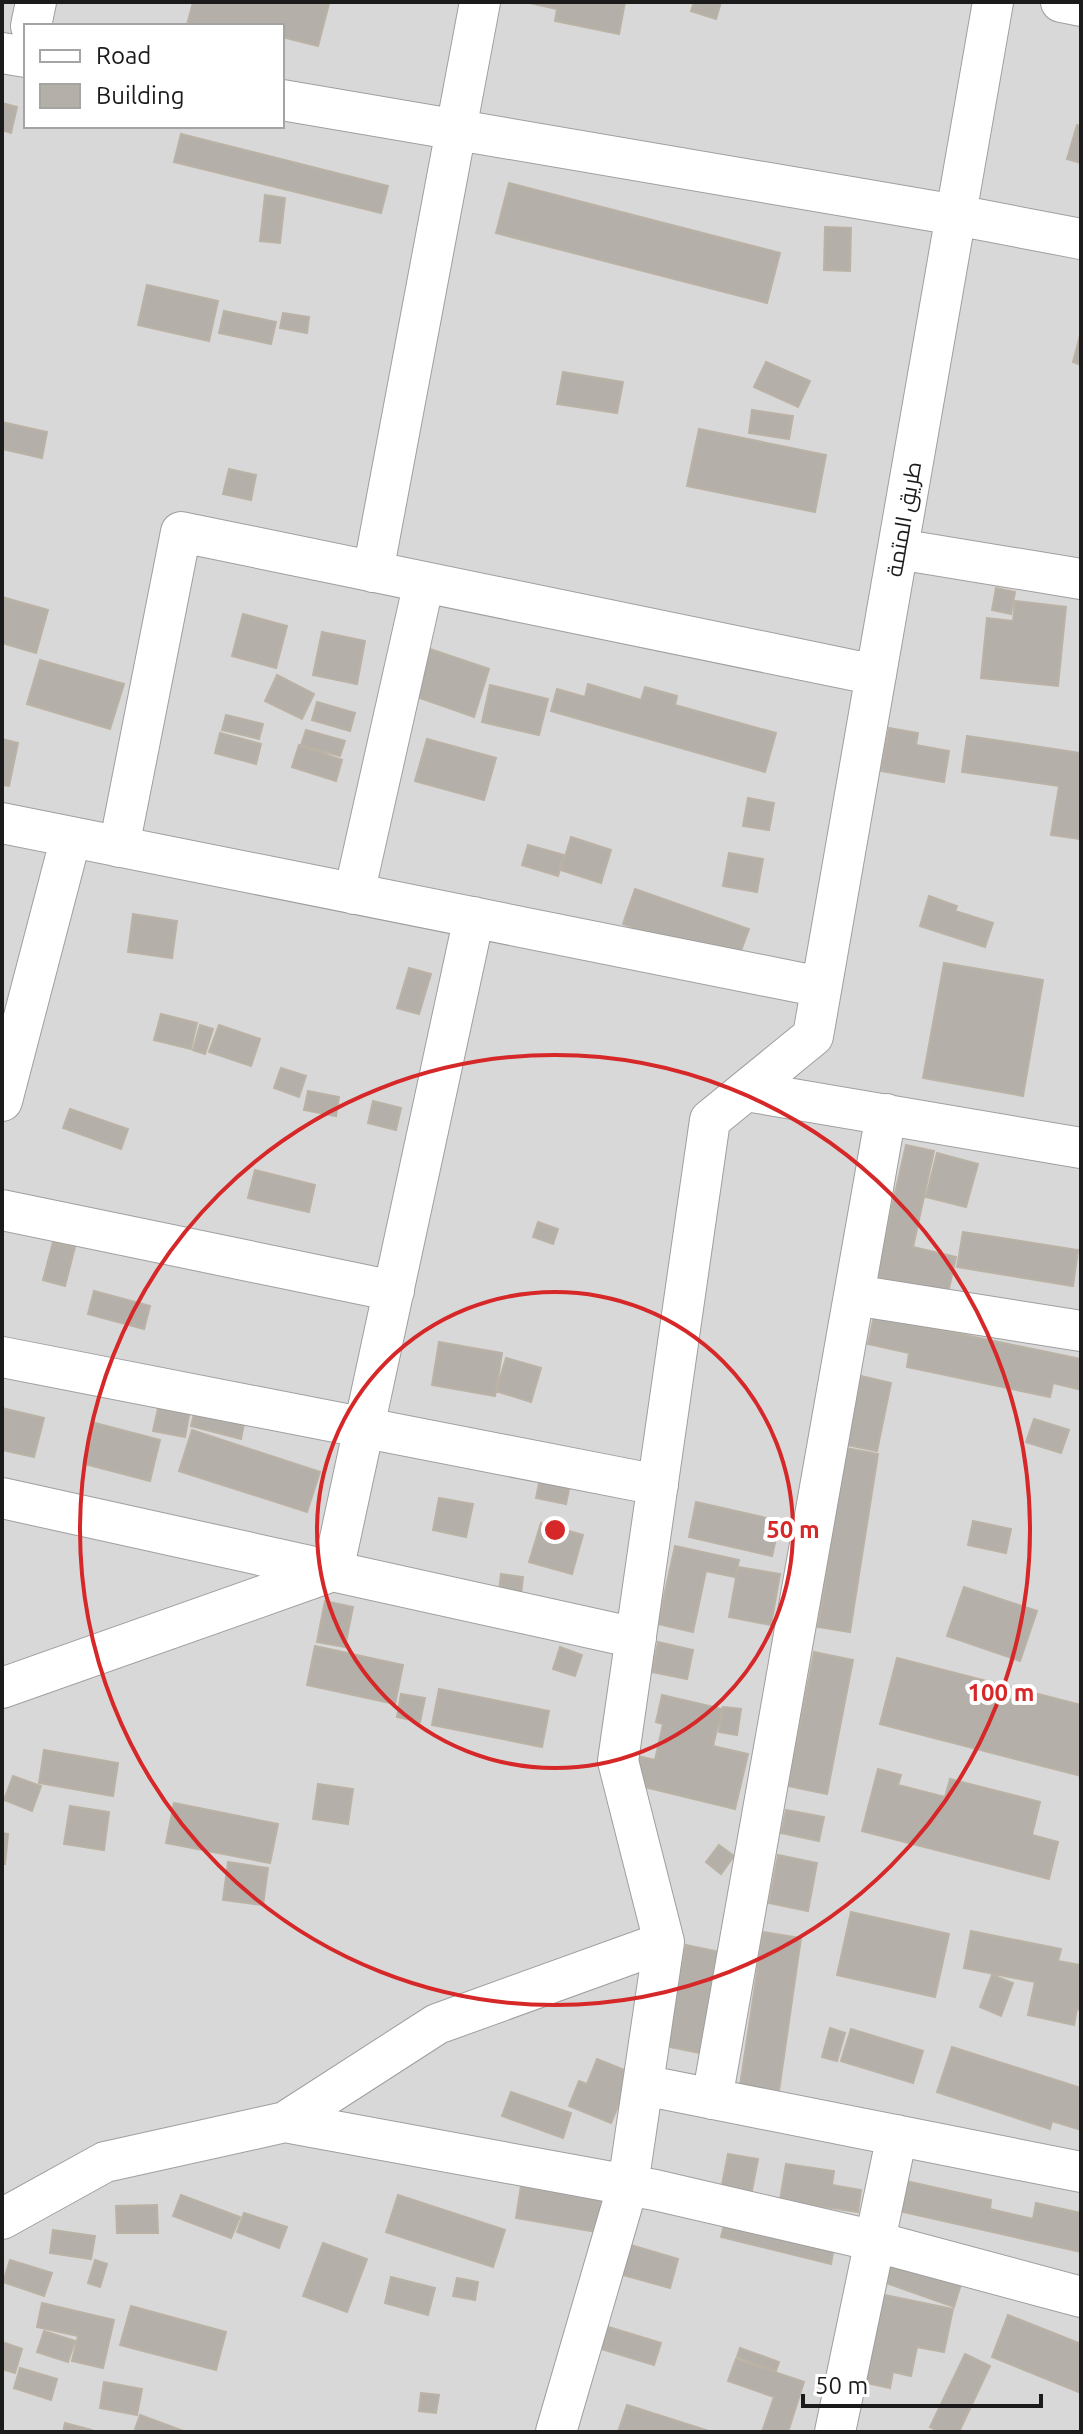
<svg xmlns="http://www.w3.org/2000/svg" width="1083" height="2434" font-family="Ubuntu,Cairo,sans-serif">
<rect width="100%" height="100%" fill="#ebe9e2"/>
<path fill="#d9d8d8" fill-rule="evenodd" d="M2 2H1081V2432H2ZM26 26H282V126H26Z"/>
<path fill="#b4afa8" stroke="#bbb2a6" stroke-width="2" d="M193 2H322L329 4 318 46 282 37V26L187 25Z
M625 2 619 34 555 21 557 9 530 3Z
M694 2H721L716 19 691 11Z
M2 103 17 107 11 133 2 130Z
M1077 125 1081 127V163L1067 159Z
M181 134 388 186 381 213 174 162Z
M509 183 780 253 767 303 496 233Z
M265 195 285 198 280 243 260 241Z
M825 227 851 228 850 271 824 270Z
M147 285 218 301 209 341 138 325Z
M224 311 276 322 271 344 219 333Z
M283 313 309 317 307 333 280 328Z
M1081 332V365L1073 362Z
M766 362 810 381 798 407 754 387Z
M563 372 623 382 617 413 557 404Z
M752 410 793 416 789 439 749 433Z
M2 422 47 432 42 458 2 449Z
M699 429 826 455 815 512 687 486Z
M229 469 256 475 251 500 223 494Z
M996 588 1015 592 1011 614 992 610Z
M2 597 48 610 36 653 2 643Z
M1015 601 1066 607 1058 686 981 678 987 618 1013 621Z
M243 614 287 626 276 668 232 656Z
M322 632 365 641 357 684 313 675Z
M427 648 489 669 474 717 411 695Z
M40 660 124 684 110 729 27 704Z
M277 675 314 694 302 719 265 701Z
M588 684 641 700 645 687 677 696 675 705 776 733 765 772 551 711 557 689 585 697Z
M490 685 548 699 539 735 482 722Z
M317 702 355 713 350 731 312 720Z
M226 715 263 724 259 739 222 730Z
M889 728 918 733 916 745 949 751 944 782 881 771Z
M306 730 345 741 340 756 301 745Z
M220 733 261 744 256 764 215 753Z
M967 736 1081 753V839L1051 835 1059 786 962 772Z
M2 739 18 743 9 786 2 785Z
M427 739 496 758 484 800 415 781Z
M299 745 342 760 336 781 292 767Z
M748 798 774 803 769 830 743 826Z
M571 837 611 850 601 883 561 870Z
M528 845 564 855 558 876 522 865Z
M729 853 763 859 757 892 723 886Z
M635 889 749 929 736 964 623 924Z
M929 896 957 906 955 911 993 923 985 947 920 926Z
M133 914 177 921 172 958 128 952Z
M944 963 1043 980 1023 1096 923 1078Z
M409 968 431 974 419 1014 397 1008Z
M161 1014 197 1023 191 1049 154 1040Z
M200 1025 213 1029 205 1054 193 1050Z
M219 1025 260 1039 251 1066 209 1052Z
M281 1068 306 1076 299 1097 274 1088Z
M308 1091 339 1097 336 1116 304 1110Z
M373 1101 401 1108 396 1130 368 1123Z
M70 1109 128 1129 121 1149 63 1128Z
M906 1145 934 1151 913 1247 956 1257 948 1293 876 1277Z
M937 1153 978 1164 966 1207 926 1197Z
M255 1170 315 1185 309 1212 248 1198Z
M538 1222 558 1229 553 1244 533 1237Z
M963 1232 1078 1250 1073 1286 957 1267Z
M53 1242 75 1247 65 1286 43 1280Z
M94 1291 150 1306 144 1329 88 1314Z
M874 1316 1081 1359 1078 1389 1053 1383 1050 1397 907 1367 909 1353 868 1344Z
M439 1342 502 1353 495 1396 432 1385Z
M506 1358 541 1368 531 1402 496 1391Z
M861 1376 891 1383 877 1451 847 1445Z
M159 1404 190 1410 185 1437 153 1431Z
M196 1406 245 1419 241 1439 191 1426Z
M2 1408 44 1418 34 1457 2 1450Z
M1034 1419 1069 1430 1061 1453 1026 1442Z
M95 1423 160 1440 150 1481 85 1464Z
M192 1430 320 1472 307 1512 179 1471Z
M846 1448 878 1454 850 1632 818 1627Z
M540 1478 570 1484 566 1504 536 1498Z
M439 1498 473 1504 466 1537 433 1530Z
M696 1502 780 1521 772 1556 689 1537Z
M973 1521 1011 1529 1006 1553 968 1545Z
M541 1523 583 1535 572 1574 529 1562Z
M675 1546 739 1560 735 1577 706 1571 693 1632 658 1624Z
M738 1567 780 1574 771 1625 729 1617Z
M501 1574 523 1577 521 1595 499 1591Z
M964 1587 1037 1611 1020 1661 947 1636Z
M325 1601 353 1607 345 1647 317 1642Z
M658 1642 693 1650 687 1679 652 1672Z
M315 1646 403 1665 395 1704 307 1685Z
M560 1647 582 1655 575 1676 553 1669Z
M814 1652 853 1660 827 1794 788 1786Z
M897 1658 1081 1705V1776L880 1724Z
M439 1689 549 1711 542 1747 432 1725Z
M401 1694 425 1698 420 1722 397 1717Z
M662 1695 722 1709 713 1746 748 1754 735 1809 632 1784 638 1756 655 1760 663 1724 656 1722Z
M723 1707 741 1709 737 1735 719 1732Z
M44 1750 118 1763 113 1796 39 1783Z
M878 1769 901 1775 898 1785 945 1797 950 1779 1040 1802 1032 1835 1058 1842 1049 1879 862 1831Z
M13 1776 41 1786 32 1811 4 1800Z
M318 1784 353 1789 348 1824 313 1819Z
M174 1803 278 1824 270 1863 166 1843Z
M70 1806 109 1812 104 1850 64 1844Z
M786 1810 824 1817 819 1841 781 1833Z
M2 1833 8 1834 5 1864H2Z
M719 1845 734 1856 721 1874 706 1862Z
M778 1855 817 1863 808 1911 769 1903Z
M228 1862 268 1868 263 1905 223 1900Z
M851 1912 949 1934 935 1997 837 1975Z
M971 1931 1061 1949 1058 1961 1081 1965V2010L1077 2009 1074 2025 1028 2015 1035 1982 964 1968Z
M763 1932 801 1938 779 2091 740 2086Z
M686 1945 720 1952 700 2053 665 2046Z
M992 1975 1013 1983 1001 2016 980 2007Z
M830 2028 845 2033 837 2061 822 2057Z
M851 2029 923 2051 913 2083 841 2061Z
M952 2047 1081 2088V2130L1052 2121 1050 2129 937 2092Z
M597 2059 632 2073 611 2123 569 2106 579 2081 587 2084Z
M511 2092 571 2113 563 2138 502 2116Z
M728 2154 758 2159 751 2196 721 2190Z
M786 2164 834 2171 832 2185 861 2190 858 2212 780 2200Z
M523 2173 604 2187 597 2232 516 2218Z
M897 2179 991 2200 990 2209 1033 2219 1036 2203 1081 2213V2252L890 2209Z
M181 2195 240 2217 231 2238 173 2216Z
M398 2195 505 2230 493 2267 386 2232Z
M157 2205 158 2233H117L116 2206Z
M244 2213 287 2227 279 2248 237 2232Z
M725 2221 834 2247 831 2264 721 2237Z
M53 2230 95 2236 91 2259 50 2253Z
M323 2243 367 2259 347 2312 303 2296Z
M624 2243 678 2259 670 2288 616 2273Z
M883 2256 961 2284 954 2307 875 2279Z
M10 2260 52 2273 44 2296 3 2282Z
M95 2260 107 2264 100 2287 88 2283Z
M391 2277 435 2288 428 2315 385 2303Z
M457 2278 478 2282 475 2300 453 2296Z
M875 2293 953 2309 944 2352 917 2347 911 2376 893 2372 890 2388 857 2381Z
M42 2303 114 2320 103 2368 72 2361 78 2336 37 2327Z
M131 2306 226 2332 216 2370 120 2345Z
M1008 2315 1081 2344V2393L992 2357Z
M602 2325 661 2343 654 2365 595 2347Z
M44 2331 75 2341 68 2362 37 2352Z
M2 2342 22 2349 15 2373 2 2369Z
M740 2348 779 2362 776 2371 737 2357Z
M965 2354 990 2366 959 2432H939L930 2427Z
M736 2359 804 2382 788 2432H762L774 2397 728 2381Z
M20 2368 57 2379 51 2400 14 2388Z
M104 2382 142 2389 137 2415 100 2408Z
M421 2393 439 2395 436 2413 419 2411Z
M627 2405 712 2432H618Z
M140 2415 186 2432H134Z
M65 2423 92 2430V2432H63Z"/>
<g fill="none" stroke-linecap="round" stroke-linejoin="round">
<defs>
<path id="minor" d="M1061 2 1081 6
M31 26 36 2
M2 53 26 57
M282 100 956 215 1081 239
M898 549 1081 579
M373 572 480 2
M2 823 821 987
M119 847 181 532 876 675
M354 894 424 582
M746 1091 1081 1148
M2 1101 71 837
M2 1210 394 1291
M854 1295 1081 1331
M2 1357 658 1485
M2 1498 636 1638
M2 1688 333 1571 474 917
M643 2085 1081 2172
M712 2099 886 1114
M285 2122 437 2024 664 1942
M2 2219 105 2162 285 2122 655 2190 858 2237 1081 2297
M556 2432 628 2185 664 1942 618 1761 710 1120 813 1036 993 2
M835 2432 897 2135"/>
</defs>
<use href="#minor" stroke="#9f9f9f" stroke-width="42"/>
<use href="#minor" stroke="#fff" stroke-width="40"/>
</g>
<g fill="none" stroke="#d62828" stroke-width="4">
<circle cx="555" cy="1530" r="238"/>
<circle cx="555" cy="1530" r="475"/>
</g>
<g text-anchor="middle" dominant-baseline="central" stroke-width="8" stroke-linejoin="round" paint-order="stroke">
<g font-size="22" fill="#1b1b1b" stroke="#fff">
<text transform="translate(903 519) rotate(-80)">طريق المتمة</text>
</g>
</g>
<circle cx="555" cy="1530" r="12" fill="#d62828" stroke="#fff" stroke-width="4"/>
<g font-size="24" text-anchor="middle" font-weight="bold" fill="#d62828" stroke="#fff" stroke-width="8" stroke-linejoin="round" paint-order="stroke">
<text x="793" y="1538">50 m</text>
<text x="1001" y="1701">100 m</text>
</g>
<rect width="1083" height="2434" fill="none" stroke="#1b1b1b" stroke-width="8"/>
<rect x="24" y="24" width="260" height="104" fill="#ffffff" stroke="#a4a4a4" stroke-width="2"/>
<rect x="40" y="50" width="40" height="12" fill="#ffffff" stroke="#a4a4a4" stroke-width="2"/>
<text x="96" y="64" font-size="24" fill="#1b1b1b">Road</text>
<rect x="40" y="84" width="40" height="24" fill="#b4afa8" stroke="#a4a4a4" stroke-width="2"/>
<text x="96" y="104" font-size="24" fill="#1b1b1b">Building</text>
<path d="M803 2394v12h238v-12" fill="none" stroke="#1b1b1b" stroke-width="4"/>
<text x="815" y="2394" font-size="24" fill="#1b1b1b" stroke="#ffffff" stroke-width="6" paint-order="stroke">50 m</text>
</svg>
